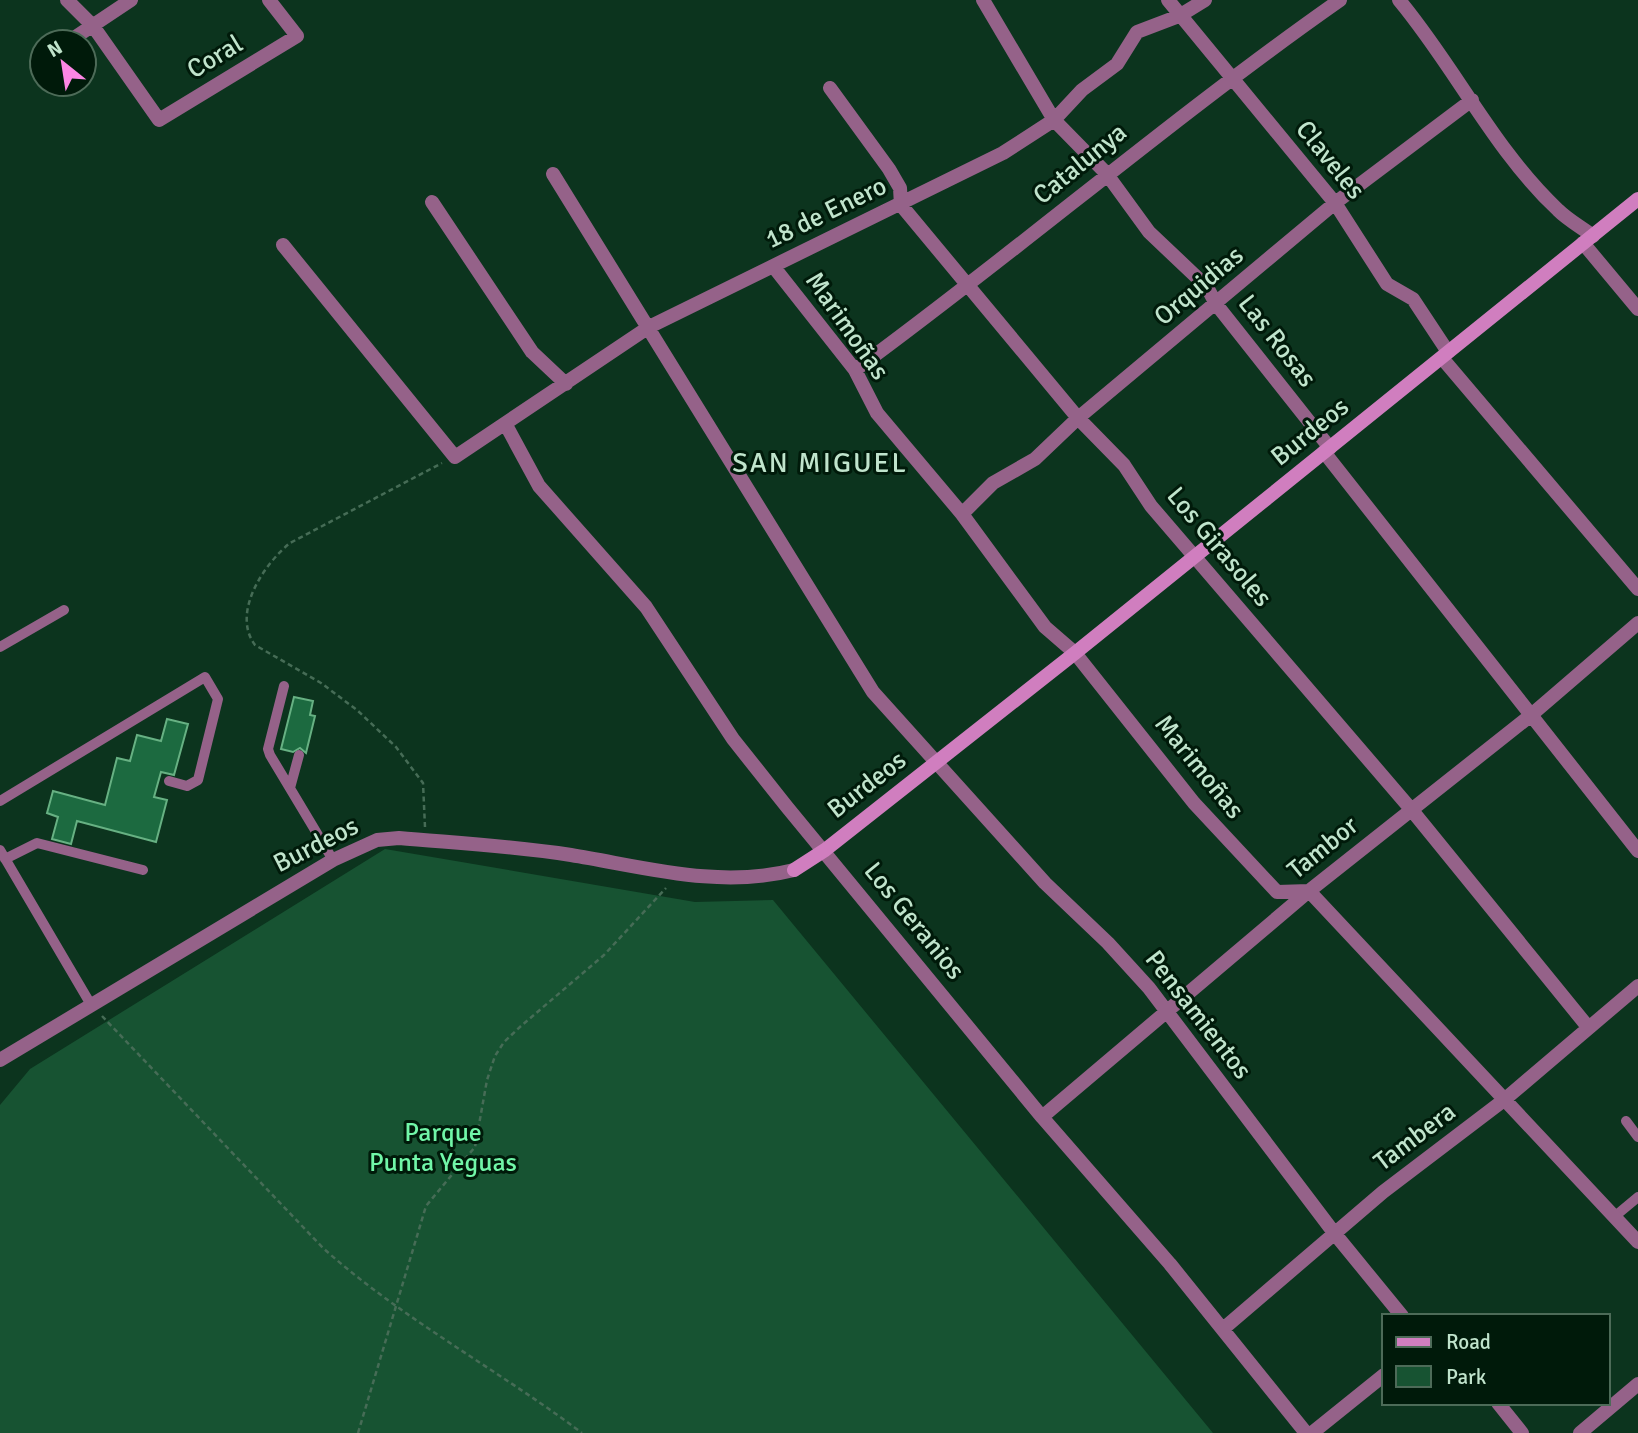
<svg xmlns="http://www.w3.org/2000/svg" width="1638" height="1433" font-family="Signika,sans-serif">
<rect width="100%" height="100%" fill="#0c341e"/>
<path fill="#175332" d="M385 849 695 902 773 900 1213 1433H0V1105L30 1069Z"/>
<path fill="#1c6a40" stroke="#67b183" stroke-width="2" d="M294 697 313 701 310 715 315 716 306 753 300 748 293 752 281 749Z
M167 719 188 724 174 775 161 772 154 797 167 800 156 842 77 821 71 844 52 839 58 817 47 813 53 791 105 805 117 758 130 761 137 735 161 741Z"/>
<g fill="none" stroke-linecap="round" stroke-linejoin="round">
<path stroke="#466c56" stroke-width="2.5" stroke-dasharray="5 3.5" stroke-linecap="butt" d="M425 827 423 783 396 747 357 710 321 683 255 645C231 613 264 564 290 543L442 463
M102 1016 323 1248C402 1319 497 1369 582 1433
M358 1433 426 1206 475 1147 487 1080 495 1056 504 1042 521 1026 604 955 666 888"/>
<path stroke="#956289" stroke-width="10" d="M0 647 64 610
M284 686 268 749 270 755 333 860
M290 788 299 755
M0 801 205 677 218 699 198 780 187 786 169 781
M0 850 90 1003
M5 859 37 843 143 870
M1626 1121 1638 1137
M1614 1217 1638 1197"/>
<path stroke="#956289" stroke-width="14" d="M67 0 93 26 159 120 297 36 269 0
M983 0 1054 120 1106 173 1149 232 1207 287 1216 304 1330 448
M1168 0 1335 203 1387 284 1413 299 1448 352
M1399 0C1455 67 1494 150 1558 210 1568 220 1581 227 1593 236
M68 42 131 0
M830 88 889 169 900 188 901 205 1078 418 1124 465 1151 506 1410 808 1588 1027
M553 174 873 692 1045 883 1108 943 1149 988 1335 1234 1402 1316
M432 202 532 352 566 384
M1583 243 1638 309
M283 245 455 457 649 327 1003 153 1054 120 1082 90 1117 64 1137 32 1179 16 1205 0
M773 266 855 370 877 413 962 514 1045 627 1075 653 1194 803 1277 892 1309 891 1638 1242
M1442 358 1638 589
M855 370C1019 250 1173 117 1340 0
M506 425 539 486 646 607 733 739 787 807 1042 1117 1170 1264 1306 1433
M1324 452 1638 851
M962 514 993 483 1035 459 1078 418 1335 203 1472 100
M0 1060 333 860 377 840 399 838C456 843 514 846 571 855 645 867 719 889 794 870
M1042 1117 1309 891 1530 716 1638 623
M1223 1329 1383 1192 1504 1100 1638 986
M1498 1403 1522 1433
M1312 1433 1384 1375
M1580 1433 1638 1384"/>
<path stroke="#d07ebf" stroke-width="14" d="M794 870 825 850 1075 653 1638 199"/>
</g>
<g text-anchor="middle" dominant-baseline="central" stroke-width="6" stroke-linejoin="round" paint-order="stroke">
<g font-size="26" fill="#c0e4cc" stroke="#001a0a">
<text transform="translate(215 57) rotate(-31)">Coral</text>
<text transform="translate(1330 160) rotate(51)">Claveles</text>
<text transform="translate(1080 164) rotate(-39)">Catalunya</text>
<text transform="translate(826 213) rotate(-26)">18 de Enero</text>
<text transform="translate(1199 286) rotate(-40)">Orquidias</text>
<text transform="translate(847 326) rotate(55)">Marimoñas</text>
<text transform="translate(1277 341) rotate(52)">Las Rosas</text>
<text transform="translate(1310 432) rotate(-39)">Burdeos</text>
<text transform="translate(1219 547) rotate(50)">Los Girasoles</text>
<text transform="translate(1199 767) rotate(51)">Marimoñas</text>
<text transform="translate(867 785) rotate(-38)">Burdeos</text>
<text transform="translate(316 845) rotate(-27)">Burdeos</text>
<text transform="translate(1323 848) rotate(-39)">Tambor</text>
<text transform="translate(914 921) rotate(51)">Los Geranios</text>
<text transform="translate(1198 1015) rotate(52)">Pensamientos</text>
<text transform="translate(1415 1137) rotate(-37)">Tambera</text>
</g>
<g font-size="26" fill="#71f6a8" stroke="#001a0a">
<text x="443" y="1133">Parque<tspan x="443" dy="30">Punta Yeguas</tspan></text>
</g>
<g font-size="28" letter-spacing="2" fill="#c0e4cc" stroke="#001a0a">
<text x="820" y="463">SAN MIGUEL</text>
</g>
</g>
<rect x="1382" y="1314" width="228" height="91" fill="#001a0a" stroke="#4d6b58" stroke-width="2"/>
<rect x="1396" y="1337" width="35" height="10" fill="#d07ebf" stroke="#4d6b58" stroke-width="2"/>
<text x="1446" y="1349" font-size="21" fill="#c0e4cc">Road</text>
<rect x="1396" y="1366" width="35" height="21" fill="#175332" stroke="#4d6b58" stroke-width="2"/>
<text x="1446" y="1384" font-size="21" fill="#c0e4cc">Park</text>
<g transform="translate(63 63) rotate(330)"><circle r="33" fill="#001a0a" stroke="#4d6b58" stroke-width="2"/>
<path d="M0-5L12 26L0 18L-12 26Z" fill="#fc86e4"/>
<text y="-10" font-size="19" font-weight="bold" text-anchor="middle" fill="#c0e4cc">N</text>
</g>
</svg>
